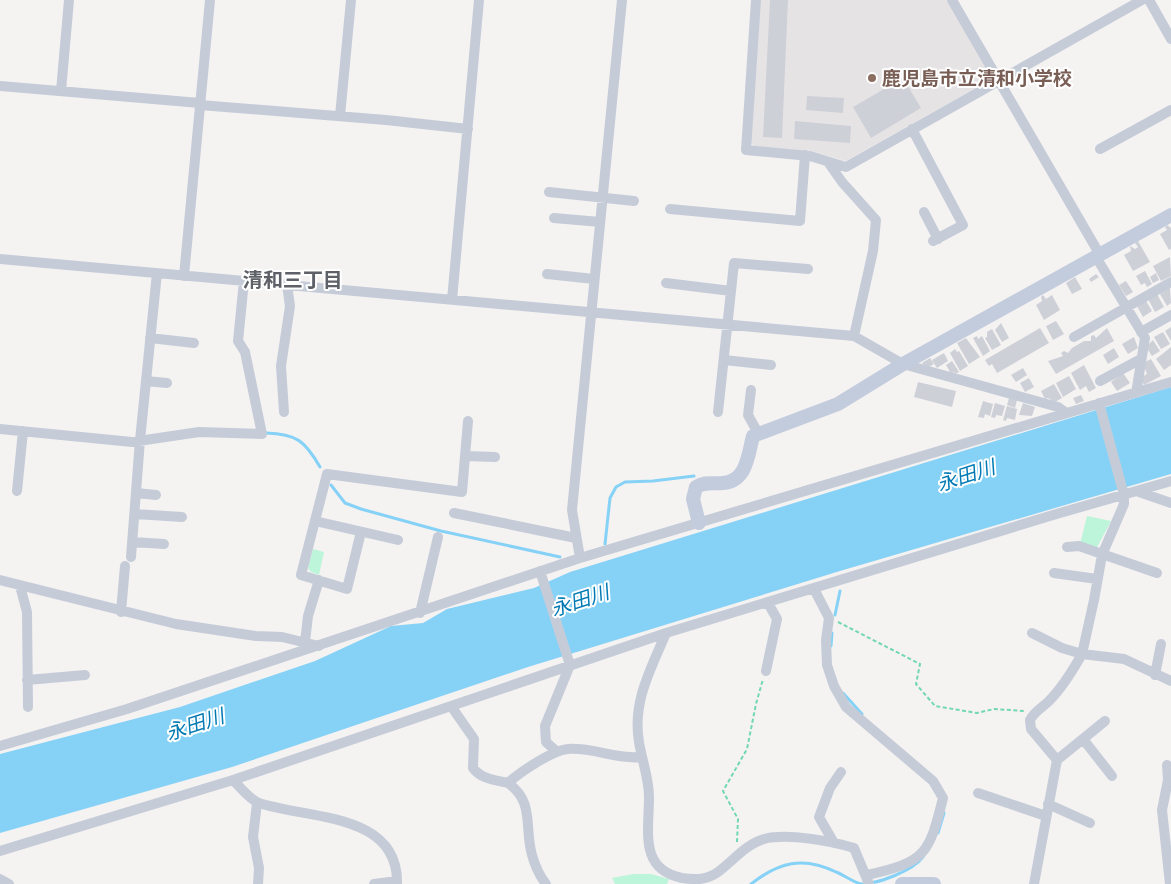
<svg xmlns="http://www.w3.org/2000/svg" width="1171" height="884" font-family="Jost,'Noto Sans JP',sans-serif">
<rect width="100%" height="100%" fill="#f5f2f2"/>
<path fill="#e6e3e4" d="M760 0H948L990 74 988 81 846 161 811 151 755 147 750 142Z"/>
<path fill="#bdf5da" d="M1087 516 1111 521 1095 551 1080 544Z
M313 549 324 552 319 575 311 572 308 568Z
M633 874H651L669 879 667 884H615L612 878Z"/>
<path fill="#86d2f7" d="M1171 387V474L840 571 528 667 232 767 0 833V754L180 707 315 661 391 626 423 623 447 609 534 588 570 572Z"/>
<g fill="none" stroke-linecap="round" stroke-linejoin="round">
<path stroke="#86d2f7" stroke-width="3" d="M266 433C297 434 305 441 320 467
M331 485 345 503 361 509 441 531 560 557
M605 544 610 498 616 487 625 482 653 481 694 476
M835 615 840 591
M831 646 832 633
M843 693 862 714
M938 833 944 813
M751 884C779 862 803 856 836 872 844 875 853 882 861 884 877 884 913 871 923 857"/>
</g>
<path fill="#ced0d8" d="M770 0H788L782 138 763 137Z
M903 78 921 108 871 138 853 107Z
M807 96 844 98 843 113 806 110Z
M795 121 851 126 850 143 794 139Z
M1167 225 1171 228V249L1169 250 1160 234 1167 230 1165 227Z
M1138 241 1150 262 1133 271 1124 255 1131 251 1130 246 1135 249 1138 247 1135 243Z
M1170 257 1171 276 1161 281 1153 266Z
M1145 271 1152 284 1147 287 1145 283 1141 285 1136 276Z
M1156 273 1159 280 1153 283 1150 277Z
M1096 274 1099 277 1091 282 1089 279Z
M1075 277 1082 289 1072 294 1066 283Z
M1126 281 1133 292 1126 296 1119 285Z
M1170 288 1171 303 1167 306 1160 294Z
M1157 294 1164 307 1155 312 1148 299Z
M1043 295 1046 299 1052 295 1060 310 1044 320 1036 305 1042 301 1041 297Z
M1146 301 1152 311 1143 317 1137 306Z
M1056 321 1064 334 1053 340 1046 326Z
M1001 323 1009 338 1002 342 995 330Z
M1171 327V341L1165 331Z
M1040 328 1049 343 997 373 992 364 989 366 985 360Z
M1107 328 1114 341 1056 374 1048 361 1063 356 1061 353 1064 351 1068 353 1072 348 1084 341H1091V336L1094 335 1096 338Z
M992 329 1001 345 992 350 985 338 987 337V332Z
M1163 332 1170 344 1161 349 1154 337Z
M977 336 978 339 982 336 990 351 983 356 973 338Z
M1134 337 1138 348 1128 354 1122 344Z
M966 338 980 357 969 364 957 343Z
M1153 340 1160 351 1152 356 1146 347Z
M1171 347V365L1164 370 1156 359Z
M1114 348 1119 357 1108 364 1103 355Z
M955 349 957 352 959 351 968 366 960 371 950 353Z
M944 353 948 361 937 368 932 360Z
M930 358 934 364 927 368 925 367 922 363Z
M1151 359 1161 376 1144 385 1140 378 1147 374 1143 363Z
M952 361 959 372 955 374 954 372 951 374 946 365Z
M1084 365 1096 388 1089 392 1086 386 1080 390 1071 373Z
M1023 368 1027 375 1016 382 1011 375Z
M1123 373 1130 383 1117 391 1111 382Z
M1069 376 1076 389 1063 397 1056 383Z
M1029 378 1034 387 1025 392 1020 383Z
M918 382 956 391 952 407 914 397Z
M1054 384 1062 398 1055 402 1048 398 1045 399 1041 391Z
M1081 395 1084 401 1076 404 1073 398Z
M1009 398 1017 400 1015 408 1007 405Z
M983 401 993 404 990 416 985 414 984 418 978 417Z
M995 403 1005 406 1002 416 996 415 995 418 991 417Z
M1023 403 1035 407 1032 416 1019 415Z
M1007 406 1017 409 1015 420 1007 418 1006 421 1003 420Z"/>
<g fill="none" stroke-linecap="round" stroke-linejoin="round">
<path stroke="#71d8b1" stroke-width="2" stroke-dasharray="4 2.5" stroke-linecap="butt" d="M838 622 920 664 916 684 935 706 977 713 994 709 1025 711
M737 842 738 819 723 791 747 749 756 704 763 679"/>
<path stroke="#c5ccd8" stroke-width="10" d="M756 0 746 150 810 156 846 167 1142 0
M952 0 1100 255
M1149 0 1171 39
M0 86 200 103
M61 91 69 0
M200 105 386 120 468 129
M340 116 351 0
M912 129 963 225 933 241
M1100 149 1171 110
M828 162 842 182 876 220 873 251 854 336
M549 192 634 201
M670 209 800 221 805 155
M924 212 938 239
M554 218 600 222
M1096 257 1145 338 1136 393
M0 259 854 336 903 364 1058 407 1065 412
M547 274 594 279
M184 276 210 0
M666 283 731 291
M452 300 479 0
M1141 332 1171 315
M1074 337 1171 282
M150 338 194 343
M724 360 771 365
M146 381 167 383
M1100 381 1141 359
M751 390 748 415 758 433
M1099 403 1124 495V504L1102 555 1094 600 1082 654 1124 659 1171 681
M284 412 281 366 290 306 287 285
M718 412 734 263 808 269
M0 429 132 442 199 432 262 434 245 352 238 341 244 281
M465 456 495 457
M17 491 23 431
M1139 492 1171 503
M136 493 156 495
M454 513 576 538
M135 514 182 517
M315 521 398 540
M361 532 347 589 301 575 327 474 462 492 468 421
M133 542 164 544
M1067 547 1079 546 1157 573
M131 557 140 440 157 273
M580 558 572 510 622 0
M540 571 570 665 545 726 546 742 556 751
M1054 573 1097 579
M0 580 176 624 256 636 282 637 319 646
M20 586 27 612 28 707
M814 589 829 618 826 640 827 665 834 686 846 707 933 781 943 798C929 854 926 862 867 875
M121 612 125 566
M420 613 438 537
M666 633C651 669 632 702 639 742 642 761 649 778 649 797 649 832 639 869 682 878 696 880 707 880 718 872 733 861 746 844 764 839 788 833 831 841 854 848L869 884
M1032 633 1062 648 1082 654C1073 670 1063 687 1049 701 1042 708 1035 711 1030 720L1031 729 1057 760 1034 884
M305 642 308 616 319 580
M766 671 777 619 768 603
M1155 675 1161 644
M27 680 85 675
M451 706 474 739 473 768C481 779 495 780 508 783 520 772 553 750 568 749 593 747 617 760 642 757
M1083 739 1112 776
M0 746 127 709 580 558 1171 382
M1057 760 1105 721
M1167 765 1168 780 1162 810 1170 884
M233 780C240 787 250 800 259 803 307 819 399 812 397 884
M508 783C535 802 524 827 532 855 535 866 539 875 546 884
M978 793 1046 816
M257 803 253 837 259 868 258 884
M1048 804 1090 823
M834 843 819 817 830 788 841 772
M0 851 233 780 666 633 1053 515 1171 481
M0 879 9 884
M374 884 397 881"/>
<path stroke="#c3ccdd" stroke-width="14" d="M699 523 693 499 696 487C705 481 713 484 723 483 747 481 748 455 753 436L838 404 903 364 1171 215
M902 884H934"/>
</g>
<circle fill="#8d6e63" stroke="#fff" stroke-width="2" cx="872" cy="78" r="5"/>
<g text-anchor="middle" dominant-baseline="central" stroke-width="4" stroke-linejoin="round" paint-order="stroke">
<g font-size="19" font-weight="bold" fill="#785e54" stroke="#fff" text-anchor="start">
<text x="882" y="78">鹿児島市立清和小学校</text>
</g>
<g font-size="20" font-weight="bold" fill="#5e6168" stroke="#fff">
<text x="293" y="280">清和三丁目</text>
</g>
<g font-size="20" font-style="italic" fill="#017ab4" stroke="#fff">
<text transform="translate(966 476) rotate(-18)">永田川</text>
<text transform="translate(580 601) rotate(-18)">永田川</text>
<text transform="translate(195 725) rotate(-18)">永田川</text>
</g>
</g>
</svg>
